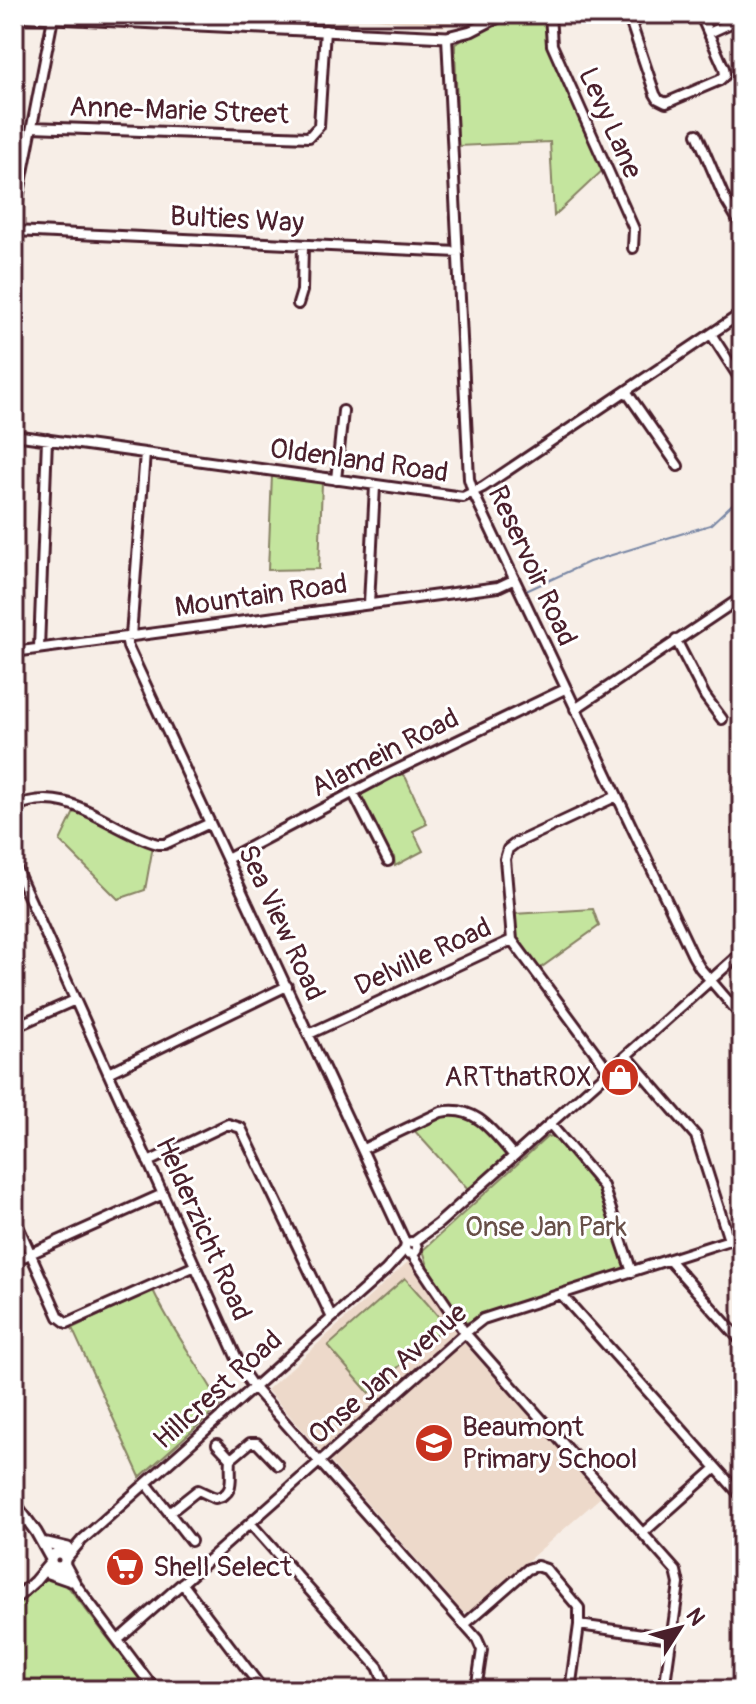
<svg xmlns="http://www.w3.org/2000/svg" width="756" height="1704" font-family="Pangolin,sans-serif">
<rect width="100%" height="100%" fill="#f7eee7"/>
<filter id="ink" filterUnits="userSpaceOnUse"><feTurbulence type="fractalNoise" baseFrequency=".0125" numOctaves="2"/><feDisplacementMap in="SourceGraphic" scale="16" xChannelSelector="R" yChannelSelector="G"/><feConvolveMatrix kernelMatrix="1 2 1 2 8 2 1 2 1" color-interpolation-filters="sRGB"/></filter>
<g filter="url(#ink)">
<path fill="#edd9ca" d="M335 14H470L443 27Z
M411 1259 465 1344 602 1496 469 1612H463L267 1390Z"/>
<path fill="#c4e59e" stroke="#878264" stroke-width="2" d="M513 14H547L548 46 601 161 603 170 554 216 550 142 458 146 455 44Z
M272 475 322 482 319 569 268 570Z
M401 773 406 778 427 824 413 831 423 851 395 866 394 857 386 849 361 796 365 791Z
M75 810 153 846 145 890 118 899 60 841Z
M593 909 599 926 539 969 517 938 514 914Z
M447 1114C475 1116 490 1129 506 1153L502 1161 469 1191 413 1129Z
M552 1136 559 1139 601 1187 625 1264 623 1269 506 1307 466 1323 426 1265 427 1263 423 1250 547 1137Z
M405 1278 446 1325 369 1393 328 1346Z
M153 1290C172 1331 200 1366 221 1405L140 1477 72 1328Z
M49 1577 62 1579 148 1690H14V1607Z"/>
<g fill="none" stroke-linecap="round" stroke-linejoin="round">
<path stroke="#7987a5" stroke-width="2" d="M526 591 589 562 710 525 742 495"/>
<defs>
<path id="minor" d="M550 14 552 45 634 229 633 248
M628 14 655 94 658 99 666 103 720 80 725 75 724 68 700 14
M226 24 229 14
M709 33 742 18
M447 37 469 479 473 492 693 956 700 968 742 1017
M32 127 309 137 319 126 325 30
M697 134 724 197 742 227
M14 219 53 18
M14 231 458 252
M298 304 302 291 303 245
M711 334 742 382
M626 391 678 466
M14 435 463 497 483 487 742 313
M336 480 343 411
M369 604 375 486
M131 636 145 453
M126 637 128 647 406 1244
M676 640 705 696 722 719
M39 648 47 439
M14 652 498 587 513 580
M575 709 742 597
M353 792 388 861
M14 807C69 782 107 830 158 844H165L210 823
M227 859 388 774 565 689
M14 864 243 1372 254 1388 477 1639 482 1650 476 1690
M14 1027 75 1000
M309 1034 512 940
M627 1056 696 1136 729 1240
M609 1071 512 940 505 859 508 849 516 843 617 796
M108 1073 287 986
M550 1124 603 1186 632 1272
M363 1149 441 1112C476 1104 494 1133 514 1156
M148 1162 228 1124 241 1128 332 1318
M14 1217 59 1317 67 1323 195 1266
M405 1248a6 6 0 1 1 12 0a6 6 0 1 1-12 0Z
M414 1242 438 1224 742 952
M412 1254 465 1333 676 1571 679 1584 664 1690
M669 1260 742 1342
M14 1261 163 1194
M561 1294 742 1497
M217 1444 231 1459
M146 1483 191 1541
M169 1513 198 1490 215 1498C237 1495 229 1475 231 1459L250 1443H257L278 1465
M250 1523 378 1667 383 1679V1690
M643 1533 716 1468
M65 1560 82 1540 386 1270 405 1249
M65 1564 77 1586 155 1690
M58 1567 70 1580
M182 1583 263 1690
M464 1625 528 1569 537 1566 546 1569 579 1608V1625L570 1690
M579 1625 671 1638
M118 1640 465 1333 483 1319 742 1236"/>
<path id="tertiary" d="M14 16 447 37 471 31 504 14
M14 1502 36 1532 51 1559
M47 1543 68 1548
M51 1560a7 7 0 1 1 14 0a7 7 0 1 1-14 0Z
M48 1573 71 1581
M14 1600 35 1581 51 1562"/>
</defs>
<use href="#minor" stroke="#4a1f2b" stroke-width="14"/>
<use href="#tertiary" stroke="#4a1f2b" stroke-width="15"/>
<use href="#minor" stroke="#fff" stroke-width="8"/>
<use href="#tertiary" stroke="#fff" stroke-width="9"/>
</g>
</g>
<defs>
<symbol id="shop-disc" viewBox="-11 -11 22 22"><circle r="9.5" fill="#c8321e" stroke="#fff"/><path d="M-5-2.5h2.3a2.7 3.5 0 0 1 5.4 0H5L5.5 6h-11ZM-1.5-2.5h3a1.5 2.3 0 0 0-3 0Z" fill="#fff"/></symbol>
<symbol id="school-disc" viewBox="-11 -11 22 22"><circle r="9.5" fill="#c8321e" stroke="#fff"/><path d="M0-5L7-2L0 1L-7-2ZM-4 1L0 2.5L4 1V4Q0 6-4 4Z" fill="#fff"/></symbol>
<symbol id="supermarket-disc" viewBox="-11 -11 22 22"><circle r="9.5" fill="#c8321e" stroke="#fff"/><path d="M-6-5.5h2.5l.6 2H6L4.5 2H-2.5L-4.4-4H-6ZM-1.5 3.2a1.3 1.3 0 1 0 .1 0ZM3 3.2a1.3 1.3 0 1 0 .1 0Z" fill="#fff"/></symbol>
</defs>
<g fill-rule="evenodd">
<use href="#shop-disc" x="598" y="1055" width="44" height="44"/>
<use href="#school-disc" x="412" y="1421" width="44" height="44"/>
<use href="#supermarket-disc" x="103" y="1545" width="44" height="44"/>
</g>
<g text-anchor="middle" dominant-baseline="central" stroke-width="6" stroke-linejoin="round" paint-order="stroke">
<g font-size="28" fill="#4a1f2b" stroke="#fff">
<text transform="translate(179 111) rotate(2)">Anne-Marie Street</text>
<text transform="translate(610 123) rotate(66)">Levy Lane</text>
<text transform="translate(237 220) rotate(3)">Bulties Way</text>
<text transform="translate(359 461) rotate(8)">Oldenland Road</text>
<text transform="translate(532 566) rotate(65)">Reservoir Road</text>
<text transform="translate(261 596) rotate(-8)">Mountain Road</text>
<text transform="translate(385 753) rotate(-27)">Alamein Road</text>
<text transform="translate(281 923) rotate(65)">Sea View Road</text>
<text transform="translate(423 957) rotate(-25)">Delville Road</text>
<text transform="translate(203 1229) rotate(66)">Helderzicht Road</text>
<text transform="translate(388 1374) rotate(-41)">Onse Jan Avenue</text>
<text transform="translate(218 1390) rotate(-42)">Hillcrest Road</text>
</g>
<g font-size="28" fill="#4a1f2b" stroke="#fff" text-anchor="start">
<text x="592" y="1077" text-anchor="end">ARTthatROX</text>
<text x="462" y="1427">Beaumont<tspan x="462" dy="32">Primary School</tspan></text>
<text x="153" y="1567">Shell Select</text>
</g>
<g font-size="28" fill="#685048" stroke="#fff">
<text x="546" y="1227">Onse Jan Park</text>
</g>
</g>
<rect width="756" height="1704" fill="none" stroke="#fff" stroke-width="48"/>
<rect x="24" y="24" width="708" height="1656" fill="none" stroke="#4a1f2b" stroke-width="3" filter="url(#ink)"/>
<g transform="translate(680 1628) rotate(54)" stroke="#ffffff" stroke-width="6" paint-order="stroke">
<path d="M0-6L14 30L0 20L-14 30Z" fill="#4a1f2b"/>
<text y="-12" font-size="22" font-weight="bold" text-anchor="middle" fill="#4a1f2b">N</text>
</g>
</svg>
